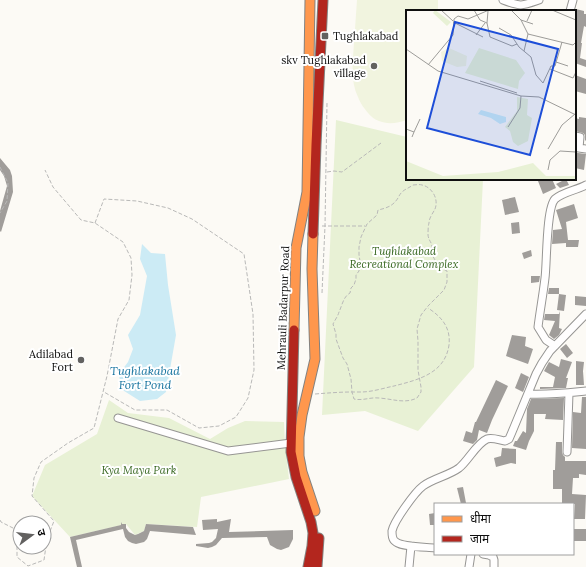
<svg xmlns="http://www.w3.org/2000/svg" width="586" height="567" font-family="Lora,'Noto Sans Devanagari',serif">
<rect width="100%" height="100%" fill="#fcfaf5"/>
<path fill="#e8f1d5" d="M336 120 407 137V179H483L474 367 418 431 365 411 322 415Z
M109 400 128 413 169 418 210 439 228 428 245 421 284 422 285 444 289 479 201 497 197 527 146 524 144 531 135 535 126 524 70 537 32 496 45 465 97 434Z"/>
<path fill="#f1f4df" d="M357 0H438V11H407V120C393 125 378 125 368 113 364 108 360 103 358 97 350 81 353 60 354 43 355 29 356 14 357 0Z"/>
<path fill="#ccebf5" d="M142 244 151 253 165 254 168 285 176 335 166 392 157 399 140 401 121 389 119 374 128 362 133 349 128 335 140 315 147 276 140 259Z"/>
<path fill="#a09d9a" d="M576 9 584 11V14H586V27L584 26 581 43H582L580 58 586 60V67L575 63V12Z
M575 75 586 79V94L575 91Z
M579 117 586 118V141L585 140V135L583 133 575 131V118L579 119Z
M575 151 578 153 586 154 584 170 575 168Z
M0 158 10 170 12 176 13 192 1 232 0 231V211L7 186 4 176 0 170Z
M543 179H552L556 188 543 194 538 181Z
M566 179 569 185 560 188 556 184Z
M515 197 519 212 505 215 502 200Z
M574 204 578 218 566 222 568 240H579L578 247H566V243L552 244 553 230 562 229 556 210Z
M519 222 520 233 512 234 511 223Z
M531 250 532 256 524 259 522 253Z
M531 276H540L539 282 531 283Z
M549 288H559V294H548Z
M559 294 566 295 564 311 557 310Z
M575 296 586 297V306L575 305Z
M560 311 559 328 562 329 559 335 554 339 549 335 555 321 544 320 545 314H559Z
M512 335 526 337 525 346 533 349 528 364 506 356Z
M566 344 573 353 567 358 560 349Z
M561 359 572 362 566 378H568L566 388 540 389V387H553L555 377 544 371 549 362 559 367Z
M576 361 584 362 583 371 584 385H576Z
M521 373 529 377 523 392 515 388Z
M496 380 508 386 492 420 487 433 479 430 477 440 473 444 463 441 466 431 472 433 475 422H476Z
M582 397H586V449L572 448 573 412 581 413Z
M564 398 563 420 545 419 546 414H534V431L529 441 526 450 513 446 515 441H517L523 431 526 433 527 409 531 399Z
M556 442H562V452L563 455 565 457V461H586V475L579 474V478H573L572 494 586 495 585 519H574L575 504H562V489H553V470H555Z
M502 448 516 449V464L511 463 496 467 494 458 501 456Z
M463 487 466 503 461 504 457 488Z
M435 513V525H430L429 514Z
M217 519V522L231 519 229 532 293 530V539L289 547 281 550 277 549 270 545 267 537 222 538 216 545 212 547 208 548 196 546V544L209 543 212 542 216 538 218 529 203 530 202 520Z
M121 522 122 524H126V528L129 532 135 535 138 534 144 531 146 524 193 527 196 535 150 531 147 539 144 542 136 544 132 543 128 541 125 537 123 529 76 540 82 567H77L70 537 121 525Z
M573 529H586V541H573Z"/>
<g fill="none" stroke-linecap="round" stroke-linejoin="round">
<defs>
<path id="street" d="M503 0C521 7 522 6 539 0
M570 11 573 0
M575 136 580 137 579 148 586 149
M555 346 546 340 538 327C540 311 543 295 545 278 547 263 546 208 555 199 563 192 577 190 586 185
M528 394C549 395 566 393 586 391
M118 418 228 451 291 443
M567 452 569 393
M435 548C426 547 402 547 396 542 392 540 392 535 392 531 394 521 415 492 423 486 434 478 448 476 459 468 468 461 477 443 487 439 492 437 499 440 505 441L509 439 512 432 536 374 542 363 550 351 586 314
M483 554 489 555 493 557 494 560V567
M409 567 411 546
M469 567 471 554"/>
<path id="slow" d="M313 234 312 269 315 359 302 415 299 437V456L302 472 315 511
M294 330 296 248 307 192 310 0"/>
<path id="jam" d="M313 234 316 145 323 0
M294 330 291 452 296 477 311 522 313 533 312 546 308 567
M317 567 319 538"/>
</defs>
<use href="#street" stroke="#969593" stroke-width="9"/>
<use href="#slow" stroke="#838280" stroke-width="11"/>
<use href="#jam" stroke="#838280" stroke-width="11"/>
<path stroke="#b9b9b8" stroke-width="1" stroke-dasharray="4 2" stroke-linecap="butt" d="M0 167 8 183 7 201 0 213
M327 172 334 171 342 172 381 143
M413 185C416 185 419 184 422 185 432 187 439 199 435 209 433 213 429 218 429 223 428 226 428 232 428 235 429 243 434 242 431 253L439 267 447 271V282L444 290 428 306 421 315 417 329 418 341V370L421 387V392L417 398C405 404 393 399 379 398 370 397 363 401 354 399L352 392 351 379 347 364 343 358 336 339V334L333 324C335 320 338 316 339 312 342 306 343 297 350 293L351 288 354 285 356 279V275L359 271 360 261 359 255V247L361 237 367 224 377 215 378 210C387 208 393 206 398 198 399 196 400 194 402 192 405 189 409 188 413 185Z
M95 223 104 199 137 201 168 208 192 219 244 254 253 314 254 370 248 398 236 417 219 426 199 428 167 410H135L104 392
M322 226H365
M322 293 325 226 327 103
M315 394C328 393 340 392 352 392 355 392 358 392 361 392 372 392 384 388 394 386 417 380 445 374 449 345 451 328 442 317 428 308
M0 520 1 522 17 530V557L28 566 44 560 47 539 54 521 32 496 34 478 41 462 68 443 94 428 107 376 118 319 129 300 132 275 131 258 123 242 95 223 81 220 53 187 45 170"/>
<use href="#street" stroke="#fffefe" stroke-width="7"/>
<use href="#slow" stroke="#ff974d" stroke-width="9"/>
<use href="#jam" stroke="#b3261e" stroke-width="9"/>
</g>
<g fill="#626160" stroke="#fff" stroke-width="1.5">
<rect x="321" y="32" width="8" height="8" rx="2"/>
<circle cx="374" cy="66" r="4"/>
<circle cx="81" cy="360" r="4"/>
</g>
<g text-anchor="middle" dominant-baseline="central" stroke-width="4" stroke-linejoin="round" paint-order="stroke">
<g font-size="11" fill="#0f0f0f" stroke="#fff" text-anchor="end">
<text x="333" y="36" text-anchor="start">Tughlakabad</text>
<text x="366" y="60">skv Tughlakabad<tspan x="366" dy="13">village</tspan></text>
<text x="73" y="354">Adilabad<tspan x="73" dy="13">Fort</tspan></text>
</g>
<g font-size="11" font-style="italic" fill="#376720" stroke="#fff">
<text x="404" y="251">Tughlakabad<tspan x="404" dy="13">Recreational Complex</tspan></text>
<text x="139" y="470">Kya Maya Park</text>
</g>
<g font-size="11" fill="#0f0f0f" stroke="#fff">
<text transform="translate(283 308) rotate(-88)">Mehrauli Badarpur Road</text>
</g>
<g font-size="12" font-style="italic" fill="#1975a0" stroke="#fff">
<text x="145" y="370">Tughlakabad<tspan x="145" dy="14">Fort Pond</tspan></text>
</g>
</g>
<g transform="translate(406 10)">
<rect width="170" height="170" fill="#fcfaf5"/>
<path d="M29 0 45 12 41 16 27 3ZM73 38 110 50 119 63 113 71 112 79 59 63ZM111 87 122 89 121 105 126 108 122 131 112 136 107 132 104 121 99 117 111 101ZM0 151 37 166 92 162 127 153 140 166H170V170H0Z" fill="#e8f1d5"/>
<path d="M43 38 61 46 60 56 51 57 36 51 35 42Z" fill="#f1f4df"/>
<path d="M75 100 100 107V112L94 114 85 108 72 104Z" fill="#ccebf5"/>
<path fill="none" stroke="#9d9c99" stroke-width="1" d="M35 0 47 11M68 0 74 10 81 13 84 27 106 36 111 34M105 0 115 10 122 24M146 0 170 10M115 10 127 14M121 11 126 0M47 12 77 27M81 13 82 1M93 18 105 25 113 37 125 47 130 65 137 73 145 56H149L156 32M70 25 79 13M0 39 32 61 115 86 133 87 170 105M118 41 122 24 167 35 170 32M150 52 162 56M22 55 47 25 48 9 52 6 62 9 83 0M144 59 167 68 170 62M74 71 111 83M102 117 114 98 115 86M0 119 8 122 6 127M8 122 14 109M142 139 156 115 169 104M142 160 144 150 154 141 170 142"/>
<path fill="#1d4ed8" fill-opacity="0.15" stroke="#1d4ed8" stroke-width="2" d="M49 12 152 39 124 145 21 118Z"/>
<rect width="170" height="170" fill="none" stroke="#0f0f0f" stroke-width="2"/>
</g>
<rect x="434" y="503" width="140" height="52" fill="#ffffff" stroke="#9f9f9f"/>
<rect x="442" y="516" width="20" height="6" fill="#ff974d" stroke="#9f9f9f"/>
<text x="470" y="523" font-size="12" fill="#0f0f0f">धीमा</text>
<rect x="442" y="536" width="20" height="6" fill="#b3261e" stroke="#9f9f9f"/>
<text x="470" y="543" font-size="12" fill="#0f0f0f">जाम</text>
<g transform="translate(32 535) rotate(75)"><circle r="19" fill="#ffffff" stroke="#9f9f9f"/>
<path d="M0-3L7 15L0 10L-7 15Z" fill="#626160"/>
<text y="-6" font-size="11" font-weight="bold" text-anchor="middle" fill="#0f0f0f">उ</text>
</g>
</svg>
